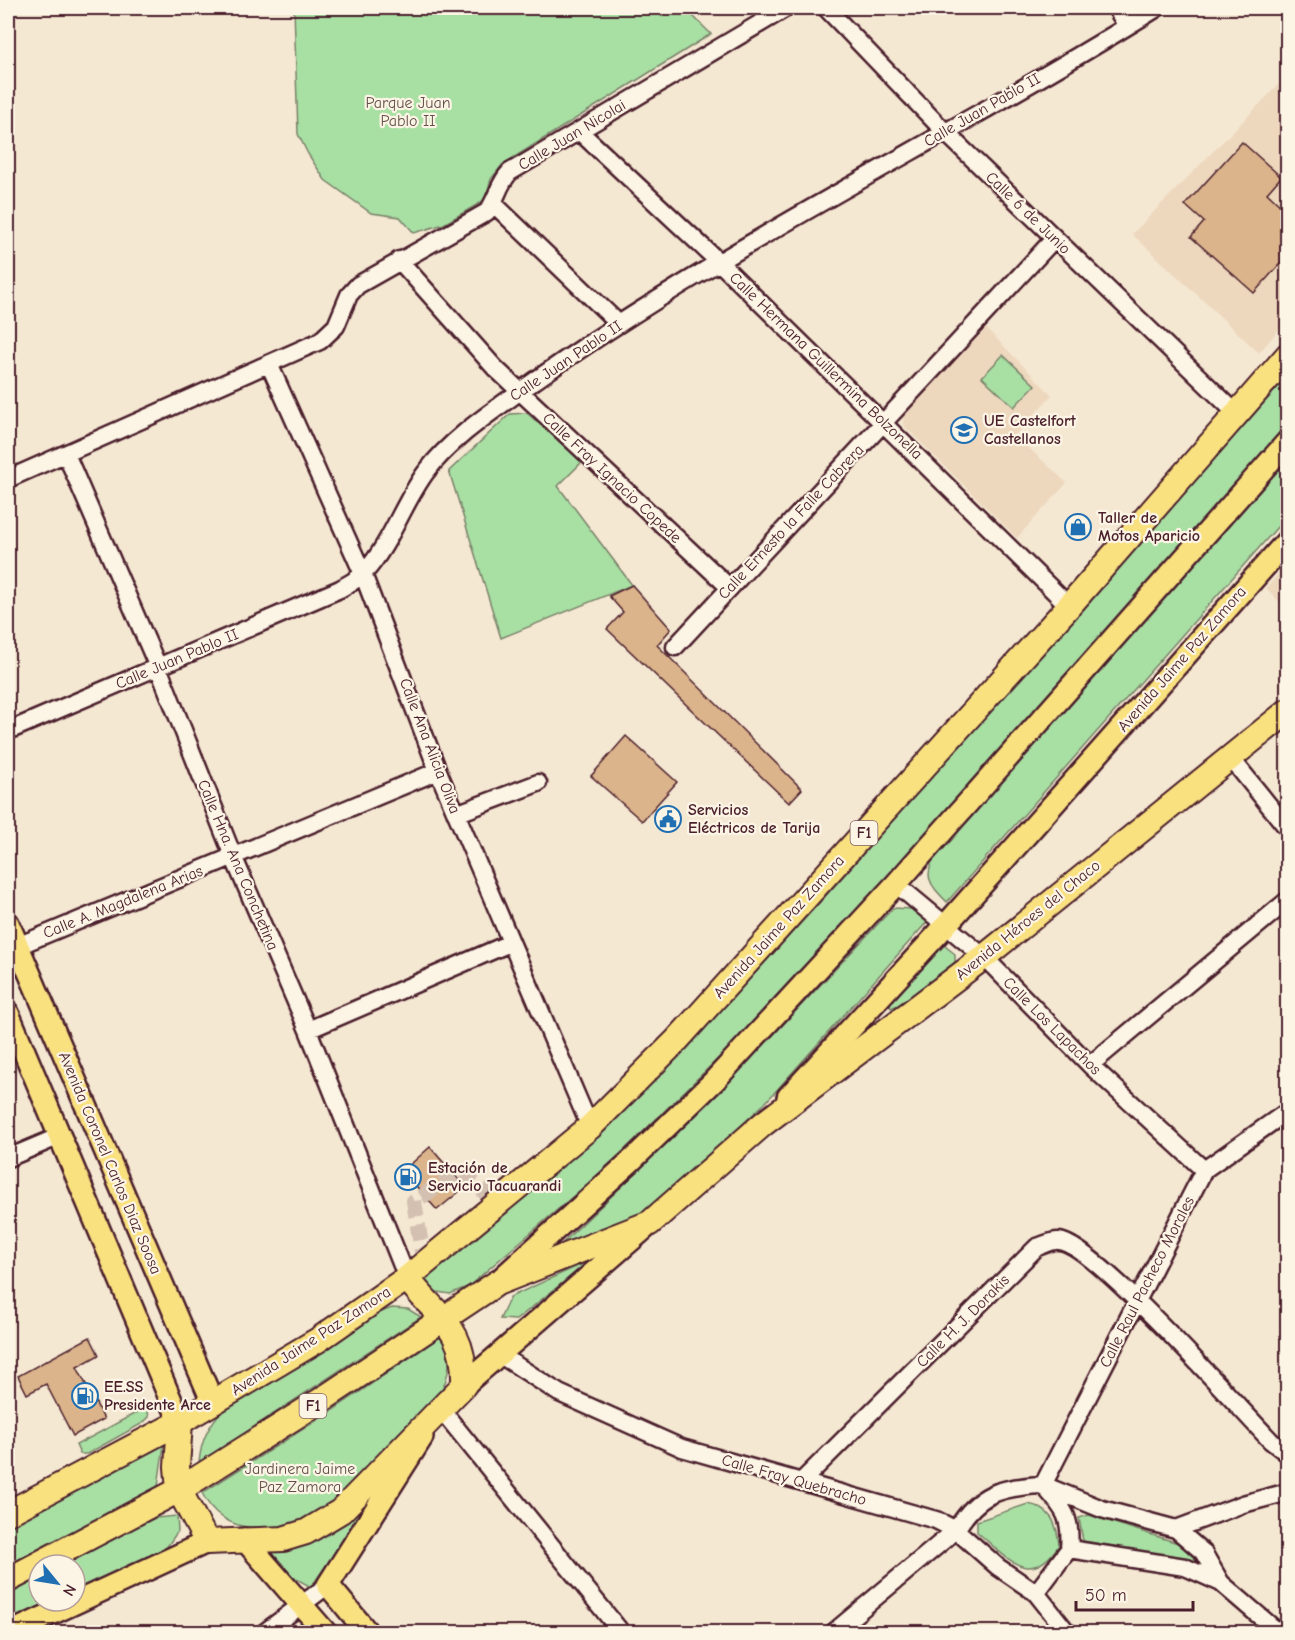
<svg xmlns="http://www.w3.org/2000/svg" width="1295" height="1640" font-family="'Comic Neue',sans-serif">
<rect width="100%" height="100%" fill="#f5e8d3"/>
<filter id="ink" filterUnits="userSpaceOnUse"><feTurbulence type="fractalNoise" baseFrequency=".0167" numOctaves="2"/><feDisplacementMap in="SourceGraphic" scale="12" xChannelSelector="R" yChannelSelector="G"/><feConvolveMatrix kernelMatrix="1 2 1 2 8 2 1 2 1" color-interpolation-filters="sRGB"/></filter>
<g filter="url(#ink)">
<path fill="#edd8be" d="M1287 76V320L1259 353 1132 234Z
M986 328 1052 395 1015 435 1067 483 1017 538 903 425V412Z
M1287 564V610L1266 588Z"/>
<path fill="#a8e0a4" stroke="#798068" stroke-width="1.5" d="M294 8H685L711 34 503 164 491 179 485 200 444 224 414 233 400 217 371 213 325 180 308 154 298 134Z
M1003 355 1035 385 1014 407 982 377Z
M1287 377V427L847 927 741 1036 608 1166 469 1286 450 1294 431 1291 423 1279 584 1147 681 1054 822 900Z
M527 413 582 462 558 486 632 585 501 638 449 471 510 414Z
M1287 457V516L947 902C928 883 923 876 937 851Z
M893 908 913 909 927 922 766 1102 651 1211 554 1251 710 1102Z
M940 942 955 954V962L900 1004 891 1008 887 1000Z
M591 1260 516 1320 500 1319 510 1297Z
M392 1308 408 1309 421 1317 199 1463C201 1439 209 1425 225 1407L376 1314Z
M442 1336C453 1361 450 1375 438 1398 406 1430 338 1511 298 1524 284 1529 267 1528 252 1527 230 1527 211 1512 202 1493L330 1412Z
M147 1407 149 1417 143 1423 87 1454H80L76 1445Z
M164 1444 158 1486 8 1565V1526Z
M385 1482 311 1587 293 1577 268 1550Z
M1028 1504C1051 1508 1057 1523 1059 1545 1029 1590 1006 1556 977 1532V1521Z
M1089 1515 1178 1543 1203 1566 1184 1558 1083 1541 1079 1518Z
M177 1516 178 1531 164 1551 75 1595V1565H62L155 1518Z
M39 1576V1601H62L8 1626V1590Z"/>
<path fill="#dbb48c" stroke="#4a1f2b" stroke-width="1.5" d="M1242 142 1281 177 1267 193 1287 212V256L1254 293 1191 237 1204 222 1185 205Z
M632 585 671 629 657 645 802 789 789 803 607 629 623 612 609 596Z
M626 736 677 782 642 821 591 776Z
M430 1147 465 1187 437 1210 403 1171Z
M90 1337 99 1355 77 1367 104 1419 73 1436 46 1384 27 1394 18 1376Z"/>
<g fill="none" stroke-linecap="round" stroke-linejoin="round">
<path stroke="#d3c0b1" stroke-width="16" stroke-dasharray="16 8" stroke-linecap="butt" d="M424 1264 414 1201 460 1173 499 1203"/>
<defs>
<path id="minor" d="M826 8 945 132 1236 413
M1116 8 1127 26
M579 131 720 263 1069 606
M494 204 619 324
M399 260 495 368 730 588
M270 366 363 574 438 771 590 1127
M66 454 158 667 233 856 308 1030 407 1278
M8 479 320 341 336 326 349 295 358 285 487 212C497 200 498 184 510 172L786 8
M675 647 1054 239
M8 731 340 589C348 584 359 579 365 572 391 543 403 503 426 472 450 440 487 415 519 392 720 247 947 139 1157 8
M1230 757 1288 829
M456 814 538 783
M896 884 984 957 1090 1065 1204 1170
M8 950 438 771
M308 1030 510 943
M1090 1065 1288 900
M1288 1111 1204 1170 1043 1485 1102 1509 1176 1529 1243 1504 1288 1492
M8 1158 60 1136
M499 1354 559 1393 682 1448 936 1520 956 1530 998 1567 1036 1593 1067 1632
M440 1408 621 1632
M802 1481 1037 1247C1044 1245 1053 1240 1059 1241 1093 1243 1240 1409 1271 1441L1288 1454
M1176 1529 1203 1552 1221 1583
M1036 1593 1069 1549 1185 1567 1221 1583 1278 1632
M265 1632 328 1585
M834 1632 956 1530C978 1493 1000 1487 1043 1485 1063 1508 1072 1516 1069 1549"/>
<path id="major" d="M8 923 213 1403
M8 1013 180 1422
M788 1097 946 925 1288 540
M502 1278 631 1161 714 1081 896 884 1288 441
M464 1385 645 1228
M244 1539 325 1632
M12 1632 207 1542
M367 1632 328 1585 422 1437"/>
<path id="highway" d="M180 1422 177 1467 179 1490 207 1542 283 1539 306 1532 341 1511 464 1385C466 1327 438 1319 407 1278
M8 1513 180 1422 318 1340 407 1278 590 1127 677 1040 1069 606 1288 355
M8 1580 179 1490 320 1401 497 1283 650 1223 763 1124 984 957 1288 711"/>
</defs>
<use href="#minor" stroke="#4a1f2b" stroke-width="21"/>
<use href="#major" stroke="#4a1f2b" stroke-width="26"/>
<use href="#highway" stroke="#4a1f2b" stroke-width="28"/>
<use href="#minor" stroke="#fcf5e5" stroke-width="16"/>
<use href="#major" stroke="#fae180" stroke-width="21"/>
<use href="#highway" stroke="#fae180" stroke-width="24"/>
</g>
</g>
<defs>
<symbol id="school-ring" viewBox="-11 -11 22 22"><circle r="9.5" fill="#fcf5e5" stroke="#1f6fb2" stroke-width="1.5"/><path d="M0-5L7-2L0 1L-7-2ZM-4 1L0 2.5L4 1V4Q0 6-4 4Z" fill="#1f6fb2"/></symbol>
<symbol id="shop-ring" viewBox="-11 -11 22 22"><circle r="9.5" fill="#fcf5e5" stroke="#1f6fb2" stroke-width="1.5"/><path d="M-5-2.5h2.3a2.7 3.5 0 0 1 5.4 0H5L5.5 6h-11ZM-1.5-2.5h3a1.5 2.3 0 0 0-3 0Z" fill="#1f6fb2"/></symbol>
<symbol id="civic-ring" viewBox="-11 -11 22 22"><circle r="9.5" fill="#fcf5e5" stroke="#1f6fb2" stroke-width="1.5"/><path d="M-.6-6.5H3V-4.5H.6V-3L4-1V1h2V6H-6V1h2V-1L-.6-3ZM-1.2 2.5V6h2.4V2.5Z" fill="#1f6fb2"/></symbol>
<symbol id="fuel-ring" viewBox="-11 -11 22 22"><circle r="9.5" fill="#fcf5e5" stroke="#1f6fb2" stroke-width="1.5"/><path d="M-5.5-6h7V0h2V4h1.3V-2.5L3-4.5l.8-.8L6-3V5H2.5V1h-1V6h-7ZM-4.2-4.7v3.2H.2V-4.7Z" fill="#1f6fb2"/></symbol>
</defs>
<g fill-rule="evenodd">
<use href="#school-ring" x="949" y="415" width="30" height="30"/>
<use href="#shop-ring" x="1063" y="512" width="30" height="30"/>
<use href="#civic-ring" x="653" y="804" width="30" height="30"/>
<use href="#fuel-ring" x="393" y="1162" width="30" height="30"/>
<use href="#fuel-ring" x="70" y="1381" width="30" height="30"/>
</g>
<g text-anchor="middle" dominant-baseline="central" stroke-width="4.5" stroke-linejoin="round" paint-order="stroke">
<g fill="#fcf5e5" stroke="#7f5f63" stroke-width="1.5">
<rect x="850.5" y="821" width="27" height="24" rx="4.5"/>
<rect x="299.5" y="1394" width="27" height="24" rx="4.5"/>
</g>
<g font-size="15" font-weight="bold" fill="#4a1f2b">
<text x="864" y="833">F1</text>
<text x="313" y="1406">F1</text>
</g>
<g font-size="16" fill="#624f49" stroke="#fcf5e5">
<text x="408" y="103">Parque Juan<tspan x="408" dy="18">Pablo II</tspan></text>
<text x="300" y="1469">Jardinera Jaime<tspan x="300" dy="18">Paz Zamora</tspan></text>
</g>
<g font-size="16" fill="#4a1f2b" stroke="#fcf5e5">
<text transform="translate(982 110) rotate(-30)">Calle Juan Pablo II</text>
<text transform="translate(572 135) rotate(-31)">Calle Juan Nicolai</text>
<text transform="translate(1028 213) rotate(44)">Calle 6 de Junio</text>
<text transform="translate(566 361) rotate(-34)">Calle Juan Pablo II</text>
<text transform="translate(826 366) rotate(44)">Calle Hermana Guillermina Bolzonella</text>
<text transform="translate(612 478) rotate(43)">Calle Fray Ignacio Copede</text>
<text transform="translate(791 522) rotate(-47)">Calle Ernesto la Falle Cabrera</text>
<text transform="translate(177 659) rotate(-23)">Calle Juan Pablo II</text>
<text transform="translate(1182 659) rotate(-49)">Avenida Jaime Paz Zamora</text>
<text transform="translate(430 746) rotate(69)">Calle Ana Alicia Oliva</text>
<text transform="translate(238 865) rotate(67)">Calle Hna. Ana Conchetina</text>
<text transform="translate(123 902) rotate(-22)">Calle A. Magdalena Arias</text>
<text transform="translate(1028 920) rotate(-39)">Avenida Héroes del Chaco</text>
<text transform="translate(779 927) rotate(-48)">Avenida Jaime Paz Zamora</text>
<text transform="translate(1052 1026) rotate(45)">Calle Los Lapachos</text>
<text transform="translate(110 1163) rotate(67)">Avenida Coronel Carlos Diaz Soosa</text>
<text transform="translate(1147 1282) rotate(-63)">Calle Raul Pacheco Morales</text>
<text transform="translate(963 1321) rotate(-45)">Calle H. J. Dorakis</text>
<text transform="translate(311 1341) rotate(-33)">Avenida Jaime Paz Zamora</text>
<text transform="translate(794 1480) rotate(16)">Calle Fray Quebracho</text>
</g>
<g font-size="16" font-weight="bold" fill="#4a1f2b" stroke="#fcf5e5" text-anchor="start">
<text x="984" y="421">UE Castelfort<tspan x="984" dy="18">Castellanos</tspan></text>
<text x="1098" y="518">Taller de<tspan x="1098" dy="18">Motos Aparicio</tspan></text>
<text x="688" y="810">Servicios<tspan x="688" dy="18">Eléctricos de Tarija</tspan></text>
<text x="428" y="1168">Estación de<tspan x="428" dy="18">Servicio Tacuarandi</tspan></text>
<text x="104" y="1387">EE.SS<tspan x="104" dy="18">Presidente Arce</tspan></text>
</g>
</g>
<rect width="1295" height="1640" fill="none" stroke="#fcf5e5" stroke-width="30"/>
<rect x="15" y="15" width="1265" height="1610" fill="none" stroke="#4a1f2b" stroke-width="2" filter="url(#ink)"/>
<g transform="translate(57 1583) rotate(120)"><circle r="28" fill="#fcf5e5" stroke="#b59f9b" stroke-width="1.5"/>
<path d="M0-4.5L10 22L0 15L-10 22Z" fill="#1f6fb2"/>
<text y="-9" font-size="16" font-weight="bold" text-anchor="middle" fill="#4a1f2b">N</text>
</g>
<path d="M1076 1601v9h117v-9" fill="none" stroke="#4a1f2b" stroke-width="3"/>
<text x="1085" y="1601" font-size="18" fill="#4a1f2b" stroke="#fcf5e5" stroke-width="4.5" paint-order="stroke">50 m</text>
</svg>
